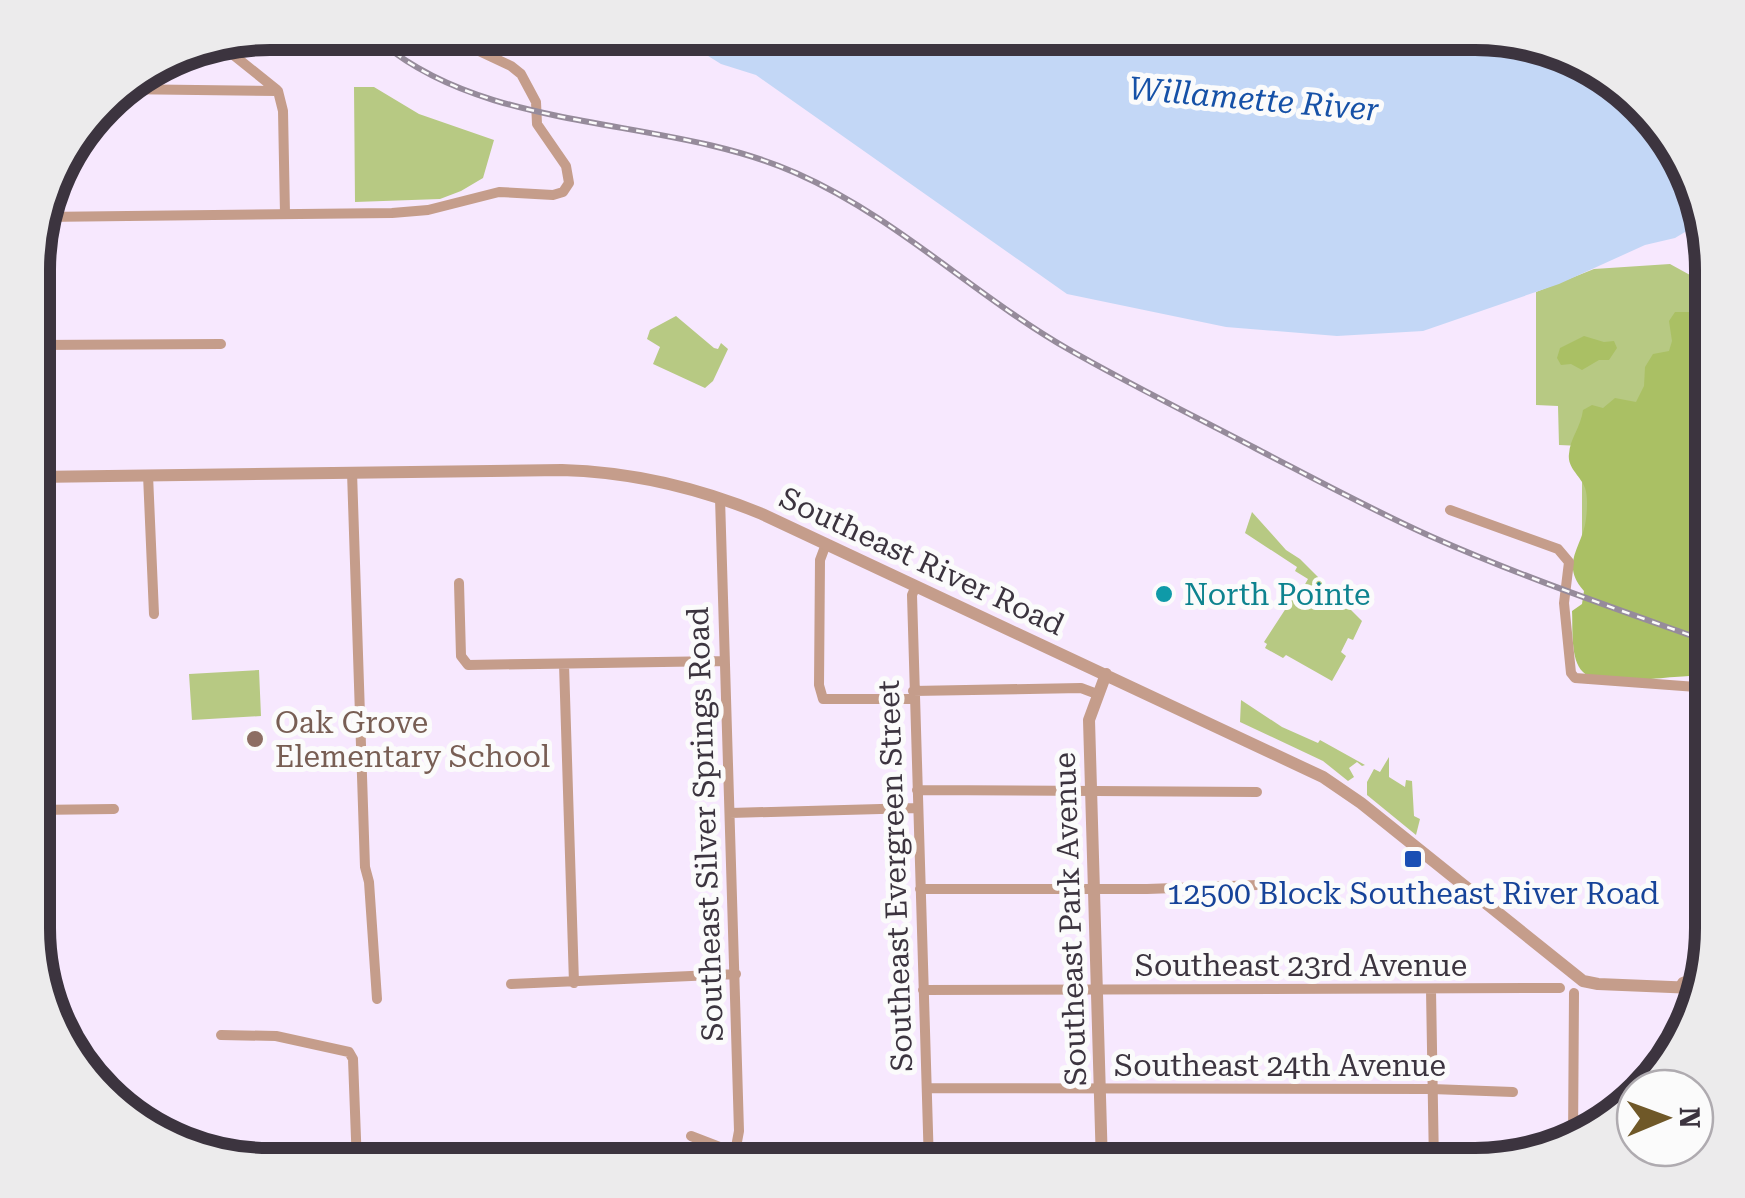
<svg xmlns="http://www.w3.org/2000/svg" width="1745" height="1198" font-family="'Roboto Serif',serif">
<rect width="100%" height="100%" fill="#f7e8fe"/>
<path fill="#b7c983" d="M354 87H374L419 114 494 140 483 178 461 191 440 199 355 202Z
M1670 264 1690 275 1697 286 1698 623 1582 584V446L1559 445 1558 406 1536 405V292L1594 269Z
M676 316 714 348 718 349 721 343 728 349 713 381 705 388 653 364 660 347 647 339 650 330Z
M1252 512 1286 550 1300 559 1362 621 1353 640 1348 638 1341 652 1346 656 1332 681 1286 655 1283 658 1265 648 1267 644 1264 642 1292 599 1296 600 1308 579 1295 571 1297 567 1245 533Z
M259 670 261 716 192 720 189 674Z
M1241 700 1282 727 1318 743 1320 740 1365 765 1362 766 1357 762 1349 768 1354 777 1348 781 1323 761 1240 722Z
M1389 757V777L1405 787 1406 780 1412 781 1414 816 1420 819 1416 835 1367 795V782L1374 769 1380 772Z"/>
<path fill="#aac064" d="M1675 312H1692L1697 328 1690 349 1695 438 1712 452V574L1703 584 1701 594 1700 665 1692 676C1668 676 1598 688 1583 672 1570 660 1573 627 1572 611L1582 604 1584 591C1559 563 1583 547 1586 519 1587 511 1588 496 1585 488 1581 476 1567 468 1569 454 1570 438 1581 427 1583 410L1592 405 1603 408 1615 398 1636 402 1644 386 1645 367 1653 354 1669 351 1672 341 1669 321Z
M1584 336 1604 342 1614 341 1617 348 1609 360H1599L1582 370 1571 364 1561 365 1557 358 1560 348Z"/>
<path fill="#c3d7f6" d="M1490 33 1619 81 1688 164 1694 188 1686 217 1690 229 1675 238 1645 245 1559 284 1423 331 1337 336 1226 327 1067 294 756 75 721 64 684 41Z
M1706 357 1712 363V452L1695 439C1689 411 1684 379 1706 357Z"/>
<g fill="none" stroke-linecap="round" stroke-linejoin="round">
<path stroke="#c59d8b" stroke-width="10" d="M221 45 277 90
M117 89 278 91
M278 91 283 111 285 214
M42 217 392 213 428 210 499 192 553 195 563 192 569 183 566 166 537 124 536 102 521 74 511 66 462 43
M35 345 221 344
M352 472 365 867 369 882 377 999
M148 475 154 614
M1450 510 1558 549 1569 562 1564 603 1571 673 1575 678 1710 688
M826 544 820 560 819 685 823 699H913
M459 583 461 656 468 665 724 661
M916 586 912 595 929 1165
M564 664 574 983
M913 691 1081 688 1097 694
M917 790 1257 792
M34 810 114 809
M730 813 917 808
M920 889H1147L1284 884
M1707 919 1704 887 1707 872 1711 720 1707 597 1708 592H1712
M511 984 736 974
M923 990 1560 988
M1431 990 1434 1165
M221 1035 276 1036 349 1052 353 1059 357 1165
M927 1088 1432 1089 1513 1092
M691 1136 730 1151 736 1147 739 1131 720 498
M1573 1143 1574 993"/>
<path stroke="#c59d8b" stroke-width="12" d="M35 477 562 470C632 472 699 488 762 514L1323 777 1361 803 1583 981 1598 984 1695 988
M1683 983C1717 976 1701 930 1712 905
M1102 1165 1089 720 1106 674"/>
<defs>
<path id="rail" d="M382 43C493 135 666 115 796 173 896 217 974 295 1068 349 1129 384 1192 415 1255 448 1313 478 1370 509 1430 536 1522 577 1617 609 1712 643"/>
</defs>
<use href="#rail" stroke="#968b9b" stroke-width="6"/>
<use href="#rail" stroke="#fbfbfb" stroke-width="2.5" stroke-dasharray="8" stroke-linecap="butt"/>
</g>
<circle fill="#0f9aa8" stroke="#fbfbfb" stroke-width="4" cx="1164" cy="594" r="10"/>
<circle fill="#8d6e63" stroke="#fbfbfb" stroke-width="4" cx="255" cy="739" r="10"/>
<rect fill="#1a4fb4" stroke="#fbfbfb" stroke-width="4" x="1403" y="849" width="20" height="20" rx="5"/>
<g text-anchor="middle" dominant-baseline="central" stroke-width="10" stroke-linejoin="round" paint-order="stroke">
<g font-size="30" fill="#3c343f" stroke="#fbfbfb">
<text transform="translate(922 561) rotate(25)">Southeast River Road</text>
<text transform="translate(705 824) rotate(-92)">Southeast Silver Springs Road</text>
<text transform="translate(895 876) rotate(-92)">Southeast Evergreen Street</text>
<text transform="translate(1070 919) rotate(-92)">Southeast Park Avenue</text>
<text x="1301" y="965">Southeast 23rd Avenue</text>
<text x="1280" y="1065">Southeast 24th Avenue</text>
</g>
<g font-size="30" fill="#0d838f" stroke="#fbfbfb" text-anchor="start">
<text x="1184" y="594">North Pointe</text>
</g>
<g font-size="30" fill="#785e54" stroke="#fbfbfb" text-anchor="start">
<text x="275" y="722">Oak Grove<tspan x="275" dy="34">Elementary School</tspan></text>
</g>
<g font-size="30" fill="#164399" stroke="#fbfbfb">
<text x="1413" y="893">12500 Block Southeast River Road</text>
</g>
<g font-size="32" font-style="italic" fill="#1651a7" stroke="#fbfbfb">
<text transform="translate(1254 99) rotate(5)">Willamette River</text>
</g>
</g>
<path d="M0 0H1745V1198H0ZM270 50H1475A220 220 0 0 1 1695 270V928A220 220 0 0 1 1475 1148H270A220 220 0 0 1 50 928V270A220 220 0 0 1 270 50Z" fill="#ecebec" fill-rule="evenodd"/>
<path fill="none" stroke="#3c343f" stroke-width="12" d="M270 50H1475A220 220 0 0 1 1695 270V928A220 220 0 0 1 1475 1148H270A220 220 0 0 1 50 928V270A220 220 0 0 1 270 50Z"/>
<g transform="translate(1665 1118) rotate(89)"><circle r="48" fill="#fbfbfb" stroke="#afabb0" stroke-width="2.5"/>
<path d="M0-8L18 38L0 25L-18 38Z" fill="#6f5828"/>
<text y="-15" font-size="28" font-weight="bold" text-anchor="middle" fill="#3c343f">N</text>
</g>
</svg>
